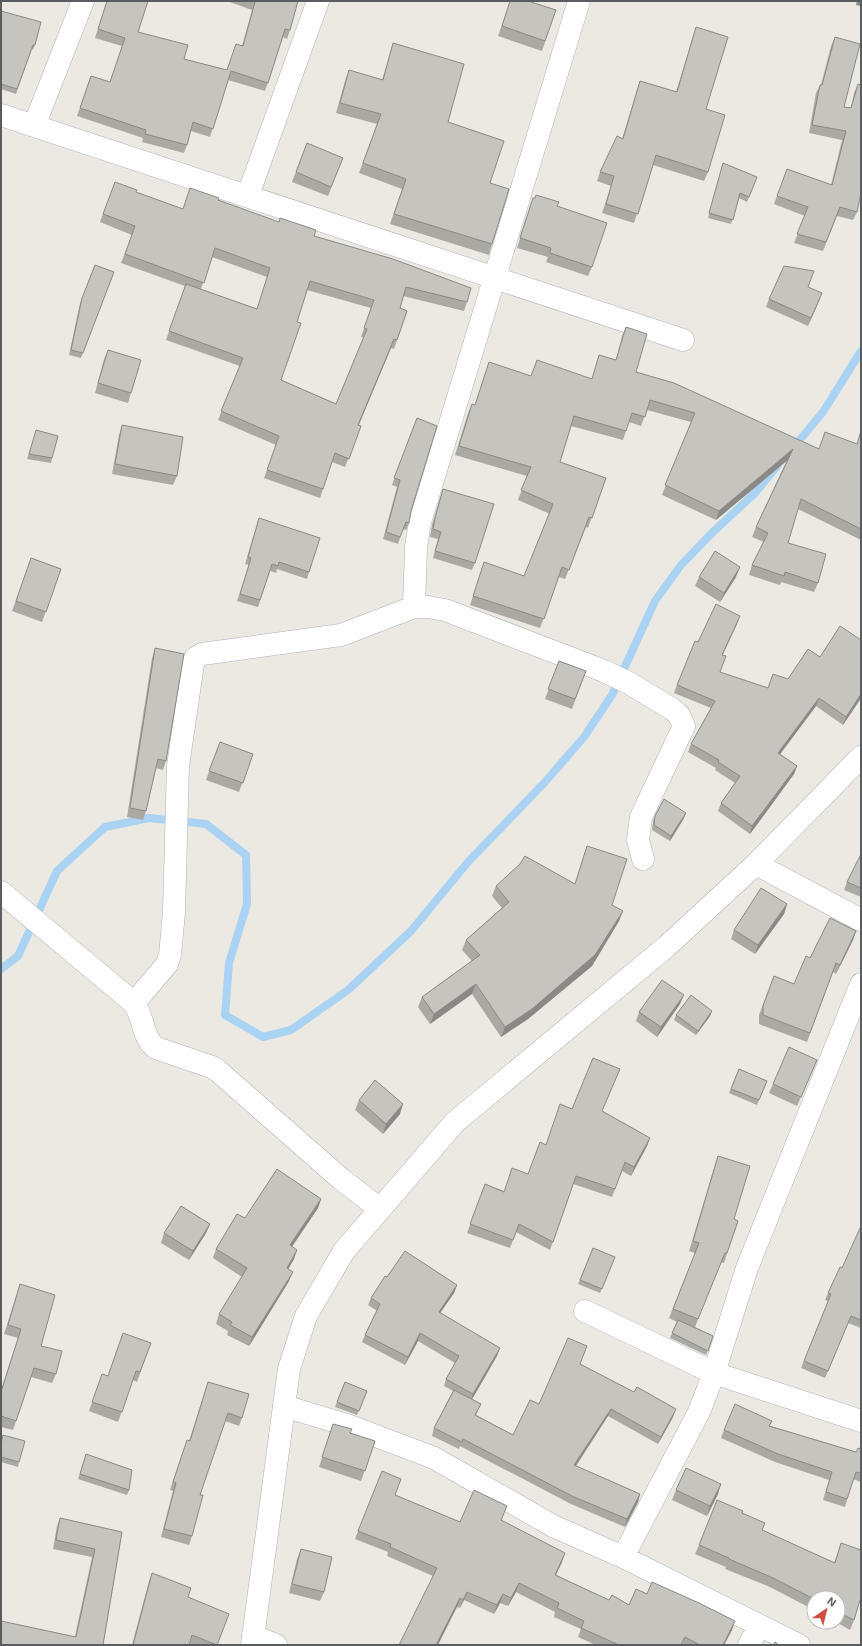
<svg xmlns="http://www.w3.org/2000/svg" width="862" height="1646" font-family="'Exo 2',sans-serif">
<rect width="100%" height="100%" fill="#ebe9e2"/>
<g fill="none" stroke-linecap="round" stroke-linejoin="round">
<path stroke="#aad3f3" stroke-width="8" d="M792 449 823 412 861 351
M1 969 18 956 57 871 105 827 149 818 206 824 246 855 247 904 229 963 225 1015 263 1037 291 1030 348 990 411 931 468 862 545 782 584 737 612 695 655 601 681 565 713 532 755 493 778 465"/>
<defs>
<path id="street" d="M579 1 420 522 416 547 414 607H428L445 610 604 671 629 683 672 709 679 715 684 726 641 817 638 840 643 859
M1 115 683 340
M34 126 83 1
M248 195 318 1
M756 864 861 920
M1 892 134 1003C144 1017 142 1038 156 1048L212 1067 218 1071 341 1179 380 1209
M134 1003 167 964 170 955 174 912 178 766 193 664 195 658 202 654 341 635 414 607
M585 1311 714 1373 861 1421
M284 1406 350 1426 434 1458 553 1526 623 1557 799 1645
M623 1557 699 1412 714 1373 747 1268 861 984
M253 1636 276 1645
M749 1645 759 1626"/>
<path id="secondary" d="M252 1645 289 1369 306 1316 344 1251 455 1122 666 947 756 864 861 757"/>
</defs>
<use href="#street" stroke="#afb2b5" stroke-width="23"/>
<use href="#secondary" stroke="#aeb1b5" stroke-width="23"/>
<use href="#street" stroke="#fff" stroke-width="22"/>
<use href="#secondary" stroke="#fff" stroke-width="22"/>
</g>
<path fill="#aaa9a3" fill-rule="evenodd" d="M107 1H148L138 32 184 59 227 70 236 44 242 46 252 10 227 1H298L290 30 287 39 283 37 265 91 228 80 210 137 191 131 187 145 184 153 142 142 143 138 77 116 91 76 110 82 122 46 95 38Z
M510 1 556 10 542 51 498 36Z
M1 11 35 45 33 50 32 49 16 94 1 89Z
M696 27 706 109 708 172 704 181 653 165 634 223 602 213 611 186 597 181 600 172 622 139 637 90 640 81 676 92Z
M835 37 844 107 851 108 854 93 858 84 857 212 853 220 837 216 823 251 794 243 805 216 774 204 787 169 831 185 842 140 809 133 816 93 820 85H821L831 46Z
M393 43 490 183 492 244 489 255 390 224 402 189 359 173 377 124 336 113 345 81 349 70 382 80 390 54Z
M307 143 343 158 328 196 292 182Z
M723 163 757 177 747 202 739 198 731 224 708 218Z
M115 182 136 192 182 209 218 200 314 236 467 302 464 311 403 296 400 308 407 311 394 349 391 348 359 425 361 426 345 467 332 462 320 498 264 478 276 445 218 420 240 366 166 340 185 286 121 263 132 235 100 222ZM212 257 267 277 257 309 201 289ZM307 290 371 308 361 337 364 338 336 404 281 380 297 322Z
M533 198 557 206 592 267 588 276 546 262 548 257 517 248Z
M95 265 114 272 81 358 69 355 80 303Z
M822 293 819 301 808 326 766 307 769 299Z
M626 327 636 372 819 449 857 444 861 430V540L798 509 788 543 818 583 814 592 781 582 780 585 749 575 752 565 764 542 752 537 756 527 787 460 716 520 662 495 691 422 647 410 641 426 629 422 623 440 571 426 560 462 606 478 588 528 586 527 565 579 559 577 540 628 470 605 481 572 524 576 550 514 518 500 527 476 455 455 468 413 472 404 475 405 489 362 531 376 592 379 599 355 616 360 622 336Z
M108 350 131 393 128 403 95 393 104 359Z
M417 418 409 523 406 530 403 529 398 544 383 539 397 487 392 485Z
M122 425 177 476 173 485 112 474 119 435Z
M35 435 52 458 51 463 27 459Z
M443 489 475 563 472 570 433 558 438 539 430 537 432 525Z
M259 518 309 572 307 579 277 569 276 573 270 571 258 607 237 601 249 565 245 564Z
M31 558 61 569 42 622 12 611Z
M699 577H736L720 602 695 586Z
M737 624 722 655 720 672 768 688 788 679 861 698 843 725 816 706 780 754 797 766 794 774 750 834 718 811 721 803 735 783 715 770 716 768 688 752 691 744 711 708 674 693 677 685 698 642Z
M155 648 166 761 163 770 156 768 146 811 143 820 127 817 152 658Z
M559 661 586 671 572 709 545 699Z
M220 742 253 754 239 792 206 780Z
M655 816 684 818 670 841 652 830 653 821Z
M587 846 619 921 592 966 528 1019 501 1037 472 994 430 1024 418 1007 422 997 472 961 462 950 466 940 502 908 492 896 496 886 575 884Z
M861 854V897L844 890 847 882Z
M787 904 784 914 755 954 731 939 734 930Z
M856 931 853 940 836 974 833 972 807 1042 759 1024V1015L774 976 794 984 810 958Z
M680 1004 657 1037 636 1021 639 1012Z
M712 1011 710 1016 696 1035 674 1020 676 1015Z
M620 1069 602 1111 650 1138 647 1146 631 1176 622 1171 612 1197 573 1184 550 1250 516 1232 510 1248 467 1233 485 1184 504 1191 528 1174 546 1144 572 1109Z
M739 1069 767 1081 757 1105 729 1093Z
M813 1069 797 1106 769 1093 773 1084Z
M359 1100 400 1114 383 1134 355 1110Z
M718 1156 734 1219 738 1221 724 1263 721 1262 695 1327 713 1336 706 1355 670 1338 677 1322 669 1318 695 1253 689 1251 715 1165Z
M321 1199 318 1208 292 1247 294 1259 288 1269 289 1281 249 1346 227 1335 228 1331 216 1324 219 1314 242 1277 213 1258 216 1249 245 1218Z
M210 1224 206 1233 189 1260 161 1243 164 1233Z
M861 1228V1328L848 1323 825 1378 801 1368 828 1301 825 1300 828 1293 842 1268Z
M593 1248 613 1262 600 1293 578 1284Z
M387 1277 457 1285 454 1293 440 1313 497 1356 472 1399 481 1404 476 1415 513 1435 539 1404 580 1365 673 1417 658 1444 608 1416 576 1466 640 1494 638 1502 625 1527 571 1504 460 1446 459 1449 432 1436 434 1428 453 1391 444 1386 446 1379 455 1363 418 1341 405 1365 362 1342 365 1335 377 1311 368 1305 371 1298Z
M20 1284 41 1346 56 1374 52 1383 31 1377 13 1430 1 1427V1390L18 1338 4 1334Z
M151 1343 137 1382 133 1380 118 1422 89 1411 102 1374 108 1376Z
M208 1382 242 1418 239 1426 225 1421 200 1495 192 1536 189 1545 161 1537 173 1491 170 1490 184 1448 189 1441Z
M345 1382 367 1391 357 1415 335 1407Z
M770 1426 856 1452 861 1449V1482L853 1479 845 1507 823 1500 829 1480 775 1462 721 1438 724 1430Z
M330 1433H350L375 1441 361 1481 319 1467Z
M3 1435 19 1462 18 1467 1 1462V1442Z
M86 1454 129 1490 127 1495 78 1479Z
M676 1490 718 1494 707 1516 672 1500Z
M395 1495 460 1522 504 1514 501 1521 562 1562 556 1575 609 1600 629 1605 647 1594 732 1630 724 1645H596L578 1637 581 1629 554 1617 555 1612 516 1592 508 1606 500 1603 494 1614 464 1600 460 1608 457 1607 433 1576 387 1556 388 1552 355 1539 358 1531Z
M742 1513 763 1530 834 1563 841 1543 854 1620 850 1630 836 1622H838V1598H814V1610L770 1587 725 1569 726 1567 695 1554 699 1545Z
M60 1518 122 1532 103 1645 75 1636 92 1557 53 1549 57 1526Z
M301 1549 324 1592 320 1601 289 1593 297 1559Z
M152 1573 188 1597 217 1645H193L189 1643V1645H132L149 1581Z"/>
<path fill="#8b8985" d="M857 1H861V6L856 5Z
M822 293 819 301 808 326 811 318Z
M394 339 391 348 355 433 358 425Z
M793 449 789 459 716 520 719 511Z
M740 567 736 577 720 602 724 593Z
M740 616 737 624 719 663 722 655Z
M861 694V698L843 725 846 717Z
M819 698 816 706 775 761 778 753Z
M797 766 794 774 750 834 752 826Z
M686 813 684 818 670 841 671 836Z
M787 904 784 914 755 954 758 945Z
M623 911 619 921 592 966 528 1019 501 1037 505 1027Z
M856 931 853 940 836 974 840 965Z
M476 984 472 994 430 1024 434 1014Z
M684 995 680 1004 657 1037 661 1027Z
M712 1011 710 1016 696 1035 698 1031Z
M403 1104 400 1114 383 1134 386 1124Z
M650 1138 647 1146 631 1176 634 1167Z
M321 1199 318 1208 286 1255 290 1245Z
M210 1224 206 1233 189 1260 193 1251Z
M297 1250 294 1259 283 1278 287 1268Z
M293 1272 289 1281 249 1346 252 1337Z
M457 1285 454 1293 436 1319 439 1312Z
M420 1333 418 1341 405 1365 408 1357Z
M500 1348 497 1356 471 1401 473 1394Z
M611 1409 608 1416 571 1473 574 1465Z
M676 1409 673 1417 658 1444 661 1437Z
M721 1484 718 1494 707 1516 710 1506Z
M640 1494 638 1502 625 1527 627 1519Z
M565 1553 562 1562 552 1583 555 1575Z
M519 1583 516 1592 508 1606 511 1598Z
M467 1592 464 1600 460 1608 463 1600Z
M503 1594 500 1603 494 1614 497 1605Z
M460 1598 457 1607 438 1645H436Z
M735 1621 732 1630 724 1645H723Z"/>
<path fill="#c6c4be" stroke="#8b8985" fill-rule="evenodd" d="M107 1H148L138 32 188 45 184 59 227 70 236 44 243 46 255 2 252 1H298L290 30 285 29 268 83 231 71 213 129 193 122 187 145 145 134 146 130 80 108 91 76 110 82 125 38 98 29Z
M510 1H528L556 10 545 41 502 26Z
M1 11 41 22 35 45H33L17 89 1 84Z
M696 27 728 37 706 109 725 115 708 172 656 155 638 214 606 204 614 176 600 172 617 136 623 139 640 81 677 92Z
M835 37 860 44 844 107 851 108 858 84 861 85V194L857 212 840 207 826 242 797 234 808 207 777 196 787 169 832 185 846 131 812 125 820 85H822Z
M393 43 464 64 448 122 504 141 490 183 509 189 492 244 394 214 406 179 363 163 381 114 340 103 349 70 383 80Z
M307 143 343 158 331 187 296 172Z
M723 163 757 177 749 197 740 193 733 220 709 213Z
M115 182 137 190 136 192 183 209 190 188 219 198 218 200 279 222 280 218 316 230 314 236 393 259 471 288 467 302 406 287 400 308 407 311 397 340 394 339 358 425 361 426 349 459 335 453 323 489 267 470 279 436 221 411 243 358 169 331 186 284 257 309 270 268 215 248 204 283 125 254 135 226 103 214ZM310 281 374 300 364 328 367 329 336 404 281 380 301 323 297 322Z
M536 195 559 202 557 206 607 223 592 267 550 253 551 248 520 238 533 198H535Z
M95 265 114 272 83 353 71 350 82 298Z
M784 266 814 271 808 287 822 293 811 318 769 299Z
M626 327 647 334 636 372 674 383 819 449 825 432 857 444 861 431V529L801 499 788 543 826 554 818 583 785 572 784 576 752 565 768 533 756 527 793 449 719 511 665 485 695 413 650 400 645 417 632 413 626 431 574 416 560 462 606 478 592 518 589 517 569 570 562 567 544 619 473 596 484 562 524 576 553 504 521 490 531 467 459 446 472 404 475 405 489 362 531 376 537 360 592 379 599 355 616 360Z
M108 350 141 360 131 393 98 383Z
M417 418 437 426 411 511 409 523 406 522 400 537 386 532 400 480 394 478Z
M122 425 183 437 177 476 115 464Z
M36 430 58 436 52 458 29 454Z
M443 489 494 504 475 563 435 551 441 532 433 529 435 518Z
M259 518 320 538 309 572 279 562 278 566 272 564 260 600 240 594 251 558 248 557Z
M715 551 740 567 724 593 699 577Z
M31 558 61 569 46 612 16 601Z
M716 604 740 616 722 655 726 656 720 672 768 688 773 674 788 679 808 649 820 657 840 626 861 640V694L846 717 819 698 778 753 797 766 752 826 721 803 740 776 718 762 719 760 691 744 715 701 677 685 695 641 698 642Z
M155 648 184 654 166 761 158 759 146 811 130 808Z
M559 661 586 671 575 699 548 689Z
M220 742 253 754 243 783 209 771Z
M664 799 686 813 671 836 654 825 655 816Z
M587 846 627 859 612 905 623 911 595 955 532 1009 505 1027 476 984 434 1014 422 997 480 955 466 940 509 902 496 886 520 864 525 856 575 884Z
M861 854V888L847 882Z
M761 888 787 904 758 945 734 930Z
M830 918 856 931 840 965 836 963 810 1033 763 1015V1006L774 976 794 984 806 956 810 958Z
M662 980 684 995 661 1027 639 1012Z
M691 995 712 1011 698 1031 676 1015Z
M789 1047 817 1060 801 1097 773 1084Z
M593 1058 620 1069 602 1111 650 1138 634 1167 625 1162 615 1189 576 1176 553 1242 519 1224 513 1240 470 1224 485 1184 504 1192 512 1168 528 1174 540 1142 546 1145 560 1104 572 1109Z
M739 1069 767 1081 759 1100 731 1089Z
M375 1080 403 1104 386 1124 359 1100Z
M718 1156 750 1166 734 1219 738 1221 727 1253H725L698 1319 673 1309 699 1243 693 1241Z
M277 1169 321 1199 290 1245 297 1250 287 1268 293 1272 252 1337 230 1325 232 1322 219 1314 247 1268 216 1249 237 1214 245 1218Z
M181 1206 210 1224 193 1251 164 1233Z
M860 1228H861V1320L851 1316 828 1371 804 1361 831 1294 828 1293 840 1267 842 1268Z
M593 1248 615 1257 602 1289 580 1280Z
M405 1251 457 1285 439 1312 500 1348 473 1394 446 1379 459 1356 420 1333 408 1357 365 1335 380 1304 371 1298 385 1276 387 1277Z
M20 1284 55 1295 41 1346 62 1351 56 1374 34 1368 16 1421 1 1416V1392L21 1329 8 1325Z
M678 1320 713 1336 708 1351 672 1333Z
M123 1333 151 1343 140 1372 136 1371 122 1412 92 1402 102 1374 108 1376Z
M568 1338 587 1346 580 1364 634 1392 637 1387 676 1409 661 1437 611 1409 574 1465 640 1494 627 1519 574 1497 463 1439 462 1442 434 1428 454 1390 481 1404 475 1415 513 1435 530 1400 539 1404Z
M208 1382 249 1394 242 1418 228 1413 200 1495H203L192 1536 164 1529 176 1483 173 1482 187 1440 190 1441Z
M345 1382 367 1391 359 1411 337 1402Z
M735 1404 772 1421 769 1426 856 1452 858 1448 861 1449V1473L856 1472 847 1499 826 1492 832 1472 778 1454 724 1430Z
M333 1424 352 1429 350 1433 375 1441 365 1471 322 1457Z
M3 1435 25 1441 19 1462 1 1457V1444Z
M86 1454 132 1470 129 1490 80 1474Z
M686 1468 721 1484 710 1506 676 1490Z
M382 1471 401 1479 395 1495 460 1522 474 1490 507 1506 501 1520 565 1553 555 1575 609 1600 612 1595 629 1605 636 1589 647 1594 652 1582 699 1603 735 1621 723 1645H700L685 1637 681 1645H619L581 1628 584 1621 557 1608 559 1603 519 1583 511 1598 503 1594 497 1605 467 1592 463 1600 460 1598 436 1645H399L437 1568 390 1547 391 1544 358 1531Z
M717 1500 743 1511 742 1513 765 1523 762 1530 835 1563 841 1543 861 1550V1597L854 1620 838 1612V1598H814V1599L773 1578 729 1559V1558L699 1545Z
M60 1518 122 1532 103 1645H1V1621L76 1637 95 1549 56 1540Z
M301 1549 332 1557 324 1592 292 1584Z
M152 1573 191 1588 188 1597 229 1614 217 1645 192 1635 189 1645H133Z
M775 1642 779 1645H773Z"/>
<rect width="862" height="1646" fill="none" stroke="#5a5d60" stroke-width="4"/>
<g transform="translate(826 1610) rotate(35)"><circle r="19" fill="#ffffff" stroke="#bdbebf"/>
<path d="M0-3L7 15L0 10L-7 15Z" fill="#d14c42"/>
<text y="-6" font-size="11" font-weight="bold" text-anchor="middle" fill="#5a5d60">N</text>
</g>
</svg>
